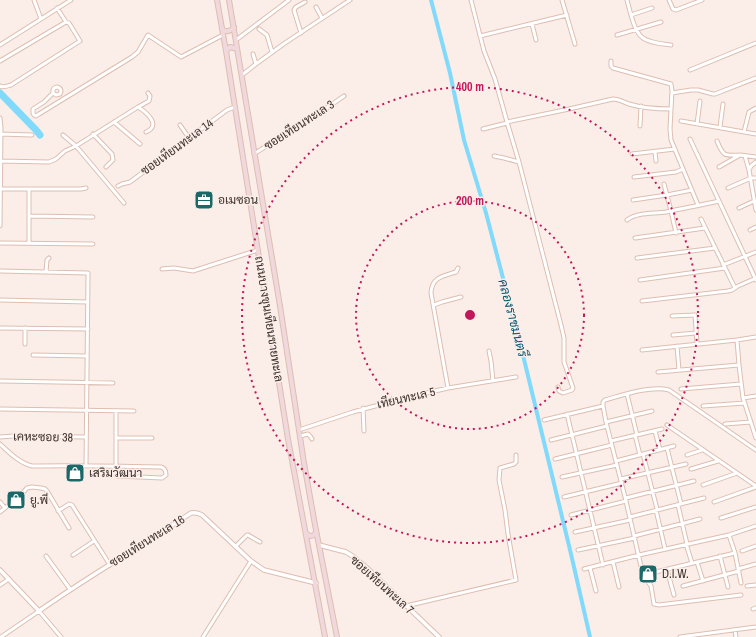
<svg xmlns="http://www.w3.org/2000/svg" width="756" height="637" font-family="'Archivo Narrow',Sarabun,sans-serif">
<rect width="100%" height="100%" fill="#fbeee9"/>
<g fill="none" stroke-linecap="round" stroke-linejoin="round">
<path stroke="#81dafc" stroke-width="4" d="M431 0 450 73 464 140 486 213 522 351 571 554 590 637"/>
<path stroke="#81dafc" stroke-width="7" d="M0 93 36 130 40 135"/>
<defs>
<path id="minor" d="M34 0 41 19
M471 0 484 51 495 79 507 122
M562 0 575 44
M627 0C630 11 634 32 643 38 649 43 663 44 671 45
M669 0 673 9 676 10 702 0
M316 7 322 18
M631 15 652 8
M532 24 536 40
M259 29 267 35 272 52
M301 33 294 10 296 7 305 2
M617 35 661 22
M480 36 567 15
M236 40 289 0
M0 45 71 0
M253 54 256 64
M0 61 66 22
M611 61V66L613 68 671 84 672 91 670 129 671 140 698 205
M690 70 756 43
M242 75 256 64 285 43 350 0
M0 86C3 88 7 86 11 85L80 41 69 23 66 22 57 8
M53 93 56 95 60 94C62 91 61 88 57 87L54 88 53 90V93L44 102 33 109V113L34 115 36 116 39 114 132 57 138 52 148 35 181 57 223 35
M672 93 691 90H698L713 94H715L756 78
M138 107 149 101 150 96 148 93
M0 118 1 128 0 226
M681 121 756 134
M114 122 140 144
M697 124 700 101
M180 125 189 138
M640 126 641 106
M720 127 723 104
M483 129 507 123
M744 132 749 112 756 108
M0 134 32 135
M93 134 112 154 113 160 106 167
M63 135 76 146 124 203
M690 139 756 280
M717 141C723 156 724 156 740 155
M655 152 656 161
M254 154 285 134 311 119 344 96
M632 154 675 149
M494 156 504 158 519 162
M745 156 749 170 756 210
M0 161 49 162 56 159 65 151 76 146 138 107C146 112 162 125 146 132
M719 167 740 155 756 157
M749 170 751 166 756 162
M634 177 676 172 683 169
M664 184 671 211 676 233
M118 186 122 184 130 182 227 110 235 107
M728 188 751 178H756
M0 189H81L86 188
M633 200 667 195 692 190
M739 208 754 201
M29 216 93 217
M701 219 735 288
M627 220C637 212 654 214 666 212 684 208 702 205 719 201
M750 230 756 227
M635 238 705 228
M0 243 93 244
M29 243V189
M637 258 715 248
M723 265 756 252
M162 269 174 268 193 271 258 250
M0 271 88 273V276L86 466
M46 272 47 260 49 258
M640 280 725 268
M0 300 88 302
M642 301 728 291 732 290 738 286 756 278
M434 305 442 302 461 297
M672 316 695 315 697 344
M0 328 88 329
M673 335 696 333
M737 340 739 365 743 398 756 438
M25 344V328
M677 346 679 370
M642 350 737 340 756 337
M489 351 491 361 493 381
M33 355 87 356
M658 372 739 365
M0 381 113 383
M558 387 559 391 563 393 572 390 573 388 564 362V338L561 325 519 162 507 122 569 109 613 99C619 99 623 102 629 104 642 108 657 109 671 109
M448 388 431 293C432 277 443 276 456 272L458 268
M681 389 741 384
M627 394 637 435
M743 398 756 396
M703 406 745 403
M363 408 364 431
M0 409 134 411
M567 414 603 565
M544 420 603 406
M606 422 652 411
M725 424 751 422
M667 425 756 486
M299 430 353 412 401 399 448 388 516 377
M655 431 660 450
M635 435 640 455
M300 436 308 434 310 436 312 439
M0 437 13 436 86 437
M116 438H152
M551 440 607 426
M611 441 662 429
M0 444C9 452 19 463 32 466 75 465 118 466 161 467 165 468 166 471 166 475L162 478 117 476 114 473V466
M667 448 681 504
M643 454 657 509
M687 455 702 450
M555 459 612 445
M616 461 674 446
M116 466V411
M691 469 718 461
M562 477 617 465
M621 479 686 464
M703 485 737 473
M564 497 622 483
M626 498 694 481
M0 502 5 508
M714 502 756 487
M678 505 687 544
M656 510 665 549
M58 511 69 504 72 505 110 565
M0 512 20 496 27 488 32 487 41 488 45 489 47 491 69 528
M571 515 626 501
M630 517 704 498
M721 518 756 507
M575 532 630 520
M729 535 756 526
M634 536 700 519
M686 544 692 563
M236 546 247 535H248L260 542
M578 550 635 538
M742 551 756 546
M73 555 94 541
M46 556 70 589
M720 556 728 587
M613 562 619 587
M697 562 703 581
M590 568 596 591
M584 569 639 555 729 535 735 553 741 583
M738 569 756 564
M667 570 674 595
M643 575 735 553
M0 585 9 579
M683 586 739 571
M747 586 756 585
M741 595 659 605 654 604 651 586 643 575 626 501 606 422 603 406V402L605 400C623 395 651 385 669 390L756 450
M406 606 516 580 508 534 505 510 499 480 500 468 514 464 516 462V455
M753 609 756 608
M735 630 736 637
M1 637 39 611 61 637
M203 637 251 561
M680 637 756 627"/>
<path id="tertiary" d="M319 545 346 552 354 557 366 567 439 637
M0 570 39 611C89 576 141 546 191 513 196 512 199 513 202 515L251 561 264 570 316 583"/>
<path id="secondary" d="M217 0 226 51 288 439 325 637
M229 0 280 306 304 463 315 525 337 637
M222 29C226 33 231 31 234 27
M226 51 230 47 237 49
M306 533C309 537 314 537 316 532"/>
</defs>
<use href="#minor" stroke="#ddbeb1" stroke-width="5"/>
<use href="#tertiary" stroke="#ddbeb1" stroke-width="5.5"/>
<use href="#secondary" stroke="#ddbeb1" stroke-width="6"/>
<use href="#minor" stroke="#fff" stroke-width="3"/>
<use href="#tertiary" stroke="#fff" stroke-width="3.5"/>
<use href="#secondary" stroke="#f0d8dc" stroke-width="4"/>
</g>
<g fill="none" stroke="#c2185b" stroke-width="2" stroke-dasharray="2 4">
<circle cx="470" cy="315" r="114"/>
<circle cx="470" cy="315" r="228"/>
</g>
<defs>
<symbol id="office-square" viewBox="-11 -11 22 22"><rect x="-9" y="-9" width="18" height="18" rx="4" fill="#1a6867" stroke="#fbeee9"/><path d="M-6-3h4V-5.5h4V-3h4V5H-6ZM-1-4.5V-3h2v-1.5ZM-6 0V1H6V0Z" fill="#fff"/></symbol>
<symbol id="shop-square" viewBox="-11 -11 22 22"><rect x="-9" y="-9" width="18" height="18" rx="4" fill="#1a6867" stroke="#fbeee9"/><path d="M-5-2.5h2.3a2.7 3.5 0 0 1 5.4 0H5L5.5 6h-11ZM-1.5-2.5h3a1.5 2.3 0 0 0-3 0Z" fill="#fff"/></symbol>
</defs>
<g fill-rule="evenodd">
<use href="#office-square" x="193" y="189" width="22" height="22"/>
<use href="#shop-square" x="64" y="462" width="22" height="22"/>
<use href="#shop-square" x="5" y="489" width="22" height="22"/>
<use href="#shop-square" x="637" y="563" width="22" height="22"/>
</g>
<g text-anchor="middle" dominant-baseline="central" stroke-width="3" stroke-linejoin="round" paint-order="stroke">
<g font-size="12" fill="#3d312c" stroke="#fbeee9">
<text transform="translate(299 125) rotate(-33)">ซอยเทียนทะเล 3</text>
<text transform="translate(177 147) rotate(-36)">ซอยเทียนทะเล 14</text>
<text transform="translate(269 319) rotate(81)">ถนนบางขุนเทียนชายทะเล</text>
<text transform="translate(406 398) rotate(-13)">เทียนทะเล 5</text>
<text transform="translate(43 437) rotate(1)">เคหะซอย 38</text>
<text transform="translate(147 541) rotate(-32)">ซอยเทียนทะเล 16</text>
<text transform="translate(382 585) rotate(42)">ซอยเทียนทะเล 7</text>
</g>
<g font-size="12" fill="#3d312c" stroke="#fbeee9" text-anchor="start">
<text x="218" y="200">อเมซอน</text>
<text x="89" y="473">เสริมวัฒนา</text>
<text x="30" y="500">ยู.พี</text>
<text x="662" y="574">D.I.W.</text>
</g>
<g font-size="13" font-style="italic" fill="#0d576f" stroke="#fbeee9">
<text transform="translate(513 318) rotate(75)">คลองราชมนตรี</text>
</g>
</g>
<circle cx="470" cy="315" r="6" fill="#c2185b" stroke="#fbeee9" stroke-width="2"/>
<g font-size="12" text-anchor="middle" font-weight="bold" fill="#c2185b" stroke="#fbeee9" stroke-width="3" stroke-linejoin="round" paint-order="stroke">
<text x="470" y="91">400 m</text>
<text x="470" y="205">200 m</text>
</g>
</svg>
